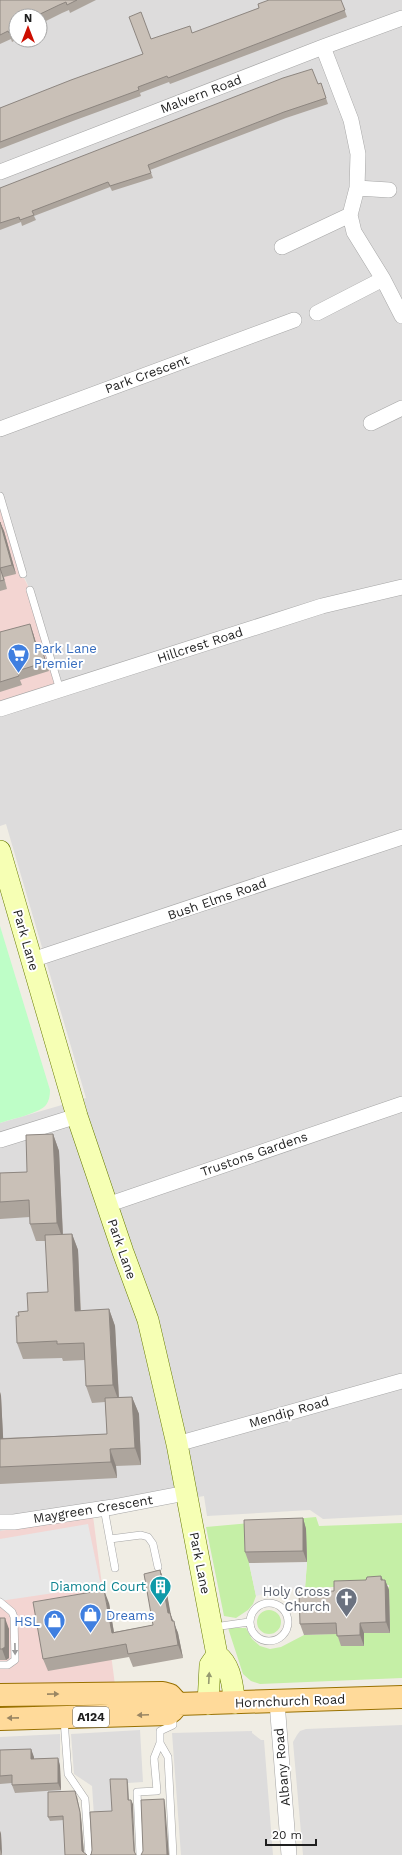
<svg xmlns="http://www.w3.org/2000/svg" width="402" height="1855" font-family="'Work Sans',sans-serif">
<rect width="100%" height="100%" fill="#f0ede4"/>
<path fill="#dddcdc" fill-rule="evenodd" d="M0 0H402V1515L323 1519 310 1510 207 1516 204 1496 0 1531V1123L86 1098 6 824 0 826V709L30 590 23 574 0 496ZM16 16H40V40H16Z
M402 1725V1855H303L293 1742 297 1735 300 1731 306 1729Z
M140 1730 143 1782 112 1784 113 1815 94 1816 92 1786 74 1774 71 1734Z
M252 1731V1733L261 1740H264L273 1855H181L172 1733Z
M60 1734V1775L66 1855H0V1737Z"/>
<path fill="#f3d5d2" d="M0 495 22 574 30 590 60 690 0 709Z
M93 1516 115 1685 0 1687V1531Z"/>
<path fill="#c5efa6" d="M316 1517 319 1526 402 1523V1678L260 1684 251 1681 243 1674 228 1628H246L252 1639 260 1646 270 1649 281 1647 304 1635 390 1632 389 1591 385 1587H389V1585L305 1588 307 1562 248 1531 249 1563 256 1596 253 1604 248 1610 236 1618 224 1616 206 1527Z
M257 1622a12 12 0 1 1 24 0a12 12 0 1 1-24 0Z"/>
<path fill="#befec7" d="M0 926 50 1090C50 1096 49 1101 46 1105 38 1114 11 1119 0 1123Z"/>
<path fill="#e7e7e7" d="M88 1524 101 1586 0 1601V1539Z
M307 1562 305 1588 283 1589 256 1596 249 1563Z"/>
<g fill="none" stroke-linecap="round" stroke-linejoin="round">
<defs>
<path id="lane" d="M0 496 23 574
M30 590 60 690
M104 1508 115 1568
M110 1539 141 1535 148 1537 153 1544 158 1567
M0 1602 12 1612 14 1617 15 1660 8 1665H0
M250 1622a19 19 0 1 1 38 0a19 19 0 1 1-38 0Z
M214 1627 249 1622
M64 1719 68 1774 85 1799 89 1855
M160 1743 168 1757 173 1855
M140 1855 137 1792 157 1791 154 1758 160 1743V1731L173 1725V1714"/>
<path id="street" d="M323 47 351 120 358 154 357 188 350 215 354 232 383 279 402 316
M0 172 323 47 402 18
M357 188 389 190
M282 247 350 215
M317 313 383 279
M371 423 402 408
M0 429 294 320
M0 709 322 606 402 587
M32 960 402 837
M0 1140 77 1116
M107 1205 402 1104
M177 1444 402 1381
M0 1522H14L113 1507 186 1493
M277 1702 289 1855"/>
<path id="secondary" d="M0 851 77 1116 123 1252 148 1320 177 1444 217 1655C232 1666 232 1686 235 1703
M208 1704 210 1665 217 1655"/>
<path id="primary" d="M0 1695 163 1693 170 1695 178 1704
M178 1704 402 1697
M0 1719 168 1714 172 1711 178 1704"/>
</defs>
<use href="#lane" stroke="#a6a6a6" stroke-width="8"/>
<use href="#street" stroke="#a6a6a6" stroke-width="16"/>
<use href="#secondary" stroke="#667b00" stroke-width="22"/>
<use href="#primary" stroke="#997100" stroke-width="24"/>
<use href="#lane" stroke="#fff" stroke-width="7"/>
<use href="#street" stroke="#fff" stroke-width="15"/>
<use href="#secondary" stroke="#f6ffb4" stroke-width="21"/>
<use href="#primary" stroke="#ffda9a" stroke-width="22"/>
</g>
<path fill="#ada59d" d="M0 0H96L70 13 69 10 62 13 40 24V16H16V40L12 42 11 39 0 44Z
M341 0 347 17 170 84 169 82 140 93 141 96 73 121 0 149V108L143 54 151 39 192 33Z
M321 83 328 104 286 118 150 170 153 178 112 191 110 187 34 216 36 220 22 226 21 222 0 230V188Z
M0 522 4 531 16 574 4 577 7 589 0 591Z
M0 631V632L33 633 38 648 41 647 49 671 20 680 22 685 0 692Z
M53 1134 59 1151 63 1234H72L78 1250 81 1311 109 1309 115 1326 119 1397H132L139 1414 141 1465 116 1466 117 1478 0 1484V1392L1 1396 3 1438 107 1434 105 1402 92 1403 86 1386 85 1360 63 1361 62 1358 23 1359 17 1343 19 1316 28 1311 48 1292 46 1241H36L30 1224V1217L0 1219V1173L27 1172Z
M303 1518 306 1529 307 1562 249 1563 245 1552Z
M160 1570 165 1583 170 1613 178 1633 183 1658 133 1667 129 1657 48 1671 43 1659 109 1603 114 1632 153 1625Z
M381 1576 383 1580H385L389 1590 390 1633H364V1646H341L337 1634 304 1635 300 1624 334 1591 366 1580Z
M0 1618 9 1629V1658L6 1660H0Z
M31 1749 34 1759 58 1758 60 1766 61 1790 15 1793 12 1785V1783L0 1784V1750Z
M77 1796 81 1817 84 1852 65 1855 64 1820 50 1821 48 1817Z
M0 1831 1 1834 2 1855H0Z"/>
<path fill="#8d8680" d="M0 522 4 531 16 574 12 565Z
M30 624 33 633 40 658 37 649Z
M53 1134 59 1151 63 1240 57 1223Z
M72 1234 78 1250 81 1328 75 1311Z
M109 1309 115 1326 119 1402 113 1385Z
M0 1392 1 1396 4 1455 0 1445Z
M132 1397 139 1414 141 1465 135 1448Z
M110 1449 116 1466 117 1478 111 1462Z
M303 1518 306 1529 307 1562 303 1551Z
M160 1570 165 1583 173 1626 168 1613Z
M381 1576 385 1586V1580L389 1590 390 1633 386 1622Z
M104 1590 109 1603 116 1645 112 1633Z
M170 1613 178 1633 183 1658 178 1645Z
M5 1618 9 1629V1658L6 1660 2 1649Z
M360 1623 364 1633V1646L360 1635Z
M31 1749 34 1757V1766L31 1759Z
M58 1758 60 1766 61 1790 58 1783Z
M127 1779 128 1783 129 1804 128 1800Z
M75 1791 81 1817 84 1855 82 1851Z
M164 1799 165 1803 169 1855H167Z
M131 1800 133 1804 135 1855 134 1851Z
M0 1831 1 1834 2 1855 0 1849Z"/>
<path fill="#c9c0b7" stroke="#8d8680" d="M0 0H77L67 5 66 2 59 5 36 16H16V30L9 33 8 31 0 35Z
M269 0H341L345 10 168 78 167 76 138 87 139 90 71 115 0 142V108L71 80 143 54 129 17 141 12 151 39 190 26 192 33 259 8 258 4Z
M312 69 318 84 321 83 326 98 284 112 148 165 151 173 110 186 108 182 32 211 34 215 20 220 19 217 0 223V188L283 78Z
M0 522 12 565 0 568 4 580 0 581Z
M30 624 37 649 41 647 46 662 17 671 19 676 0 682V632Z
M53 1134 57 1223 30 1224 29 1200 0 1202V1173L27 1172 26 1135Z
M72 1234 75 1311 109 1309 113 1385 86 1386 84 1343 57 1344V1341L17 1343 16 1316H19L18 1312 28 1311 27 1293 48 1292 45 1235Z
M132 1397 135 1448 110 1449 111 1462 0 1467V1439L107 1434 105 1398Z
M303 1518V1551L245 1552 244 1520Z
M160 1570 168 1613H170L172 1621H174L178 1645 128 1654 126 1644 43 1659 33 1602 104 1590 112 1633 153 1625 144 1574Z
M381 1576V1580H385L386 1622 360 1623V1635L337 1636 336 1623 300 1624 299 1592 334 1591V1581L366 1580 367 1577Z
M0 1618H5V1647L2 1649H0Z
M31 1749V1759L58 1758V1783L12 1785V1775L0 1776V1750Z
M110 1779H127L128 1800H131L134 1851 136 1855H90H91L92 1850 90 1812 112 1811Z
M75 1791 80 1812 82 1851 87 1855H65L63 1816 48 1817V1792Z
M164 1799 167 1855H141L143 1851 141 1800Z"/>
<defs><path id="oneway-solid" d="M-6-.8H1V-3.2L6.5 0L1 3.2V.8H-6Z"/></defs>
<use fill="#9a9a9a" href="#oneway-solid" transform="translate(15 1649) rotate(89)"/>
<use fill="#959a71" href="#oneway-solid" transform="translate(209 1678) rotate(-87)"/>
<g fill="#9a8663">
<use href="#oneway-solid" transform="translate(53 1694) rotate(-1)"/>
<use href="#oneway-solid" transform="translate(143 1715) rotate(178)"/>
<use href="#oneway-solid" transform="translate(13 1718) rotate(179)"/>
</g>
<defs>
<symbol id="supermarket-pin" viewBox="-11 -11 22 30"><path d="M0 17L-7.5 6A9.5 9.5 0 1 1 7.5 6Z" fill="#3f7fe0" stroke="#fff"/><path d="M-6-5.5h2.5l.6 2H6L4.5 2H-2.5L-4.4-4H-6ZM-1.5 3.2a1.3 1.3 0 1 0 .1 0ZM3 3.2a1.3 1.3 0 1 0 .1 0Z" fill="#fff"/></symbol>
<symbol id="building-pin" viewBox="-11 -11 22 30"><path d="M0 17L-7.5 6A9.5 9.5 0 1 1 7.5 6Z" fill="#0f9aa8" stroke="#fff"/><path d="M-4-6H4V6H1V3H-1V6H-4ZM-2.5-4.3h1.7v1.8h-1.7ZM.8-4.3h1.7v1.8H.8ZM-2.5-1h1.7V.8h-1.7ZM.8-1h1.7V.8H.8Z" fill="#fff"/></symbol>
<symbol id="church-pin" viewBox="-11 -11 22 30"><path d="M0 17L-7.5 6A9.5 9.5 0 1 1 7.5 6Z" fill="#6b7280" stroke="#fff"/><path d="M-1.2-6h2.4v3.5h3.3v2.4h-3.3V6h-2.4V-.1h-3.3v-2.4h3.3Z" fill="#fff"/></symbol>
<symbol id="shop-pin" viewBox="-11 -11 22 30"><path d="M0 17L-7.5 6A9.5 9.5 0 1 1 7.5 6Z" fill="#3f7fe0" stroke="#fff"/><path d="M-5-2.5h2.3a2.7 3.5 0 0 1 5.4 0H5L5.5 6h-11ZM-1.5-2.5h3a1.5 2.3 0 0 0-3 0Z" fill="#fff"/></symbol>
</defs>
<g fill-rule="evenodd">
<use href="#supermarket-pin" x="6" y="642" width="25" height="34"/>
<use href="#building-pin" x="148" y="1574" width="25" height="34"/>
<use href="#church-pin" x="334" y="1586" width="25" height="34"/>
<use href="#shop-pin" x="78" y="1602" width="25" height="34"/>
<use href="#shop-pin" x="42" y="1608" width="25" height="34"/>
</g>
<g text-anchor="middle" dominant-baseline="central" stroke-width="4" stroke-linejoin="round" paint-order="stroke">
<rect fill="#fff" stroke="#626262" stroke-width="1" x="73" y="1707" width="36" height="20" rx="3"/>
<g font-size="12" font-weight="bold" fill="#1f1f1f">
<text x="91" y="1717">A124</text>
</g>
<g font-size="13" fill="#1f1f1f" stroke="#fff">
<text transform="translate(201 94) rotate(-21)">Malvern Road</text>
<text transform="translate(147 374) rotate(-20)">Park Crescent</text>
<text transform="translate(200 645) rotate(-18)">Hillcrest Road</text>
<text transform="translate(217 899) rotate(-19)">Bush Elms Road</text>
<text transform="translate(26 940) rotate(74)">Park Lane</text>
<text transform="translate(254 1154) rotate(-19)">Trustons Gardens</text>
<text transform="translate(122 1249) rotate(71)">Park Lane</text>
<text transform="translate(289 1412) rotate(-16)">Mendip Road</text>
<text transform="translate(93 1509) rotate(-9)">Maygreen Crescent</text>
<text transform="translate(200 1563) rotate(79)">Park Lane</text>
<text transform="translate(290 1701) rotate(-2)">Hornchurch Road</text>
<text transform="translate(282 1767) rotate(-95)">Albany Road</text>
</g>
<g font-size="13" fill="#366cbe" stroke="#fff" text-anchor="start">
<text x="34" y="648">Park Lane<tspan x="34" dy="15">Premier</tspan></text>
<text x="106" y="1615">Dreams</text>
<text x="40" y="1621" text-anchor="end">HSL</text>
</g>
<g font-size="13" fill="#0d838f" stroke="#fff" text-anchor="end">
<text x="146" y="1586">Diamond Court</text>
</g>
<g font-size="13" fill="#5b616d" stroke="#fff" text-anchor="end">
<text x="330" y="1591">Holy Cross<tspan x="330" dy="15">Church</tspan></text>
</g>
</g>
<g transform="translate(28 28)"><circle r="19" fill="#ffffff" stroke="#a5a5a5"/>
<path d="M0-3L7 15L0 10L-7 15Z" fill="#cd0e00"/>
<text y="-6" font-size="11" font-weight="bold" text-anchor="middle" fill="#1f1f1f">N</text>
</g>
<path d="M266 1839v6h50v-6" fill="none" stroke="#1f1f1f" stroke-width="2"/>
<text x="272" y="1839" font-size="12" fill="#1f1f1f" stroke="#ffffff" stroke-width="3" paint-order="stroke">20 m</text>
</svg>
